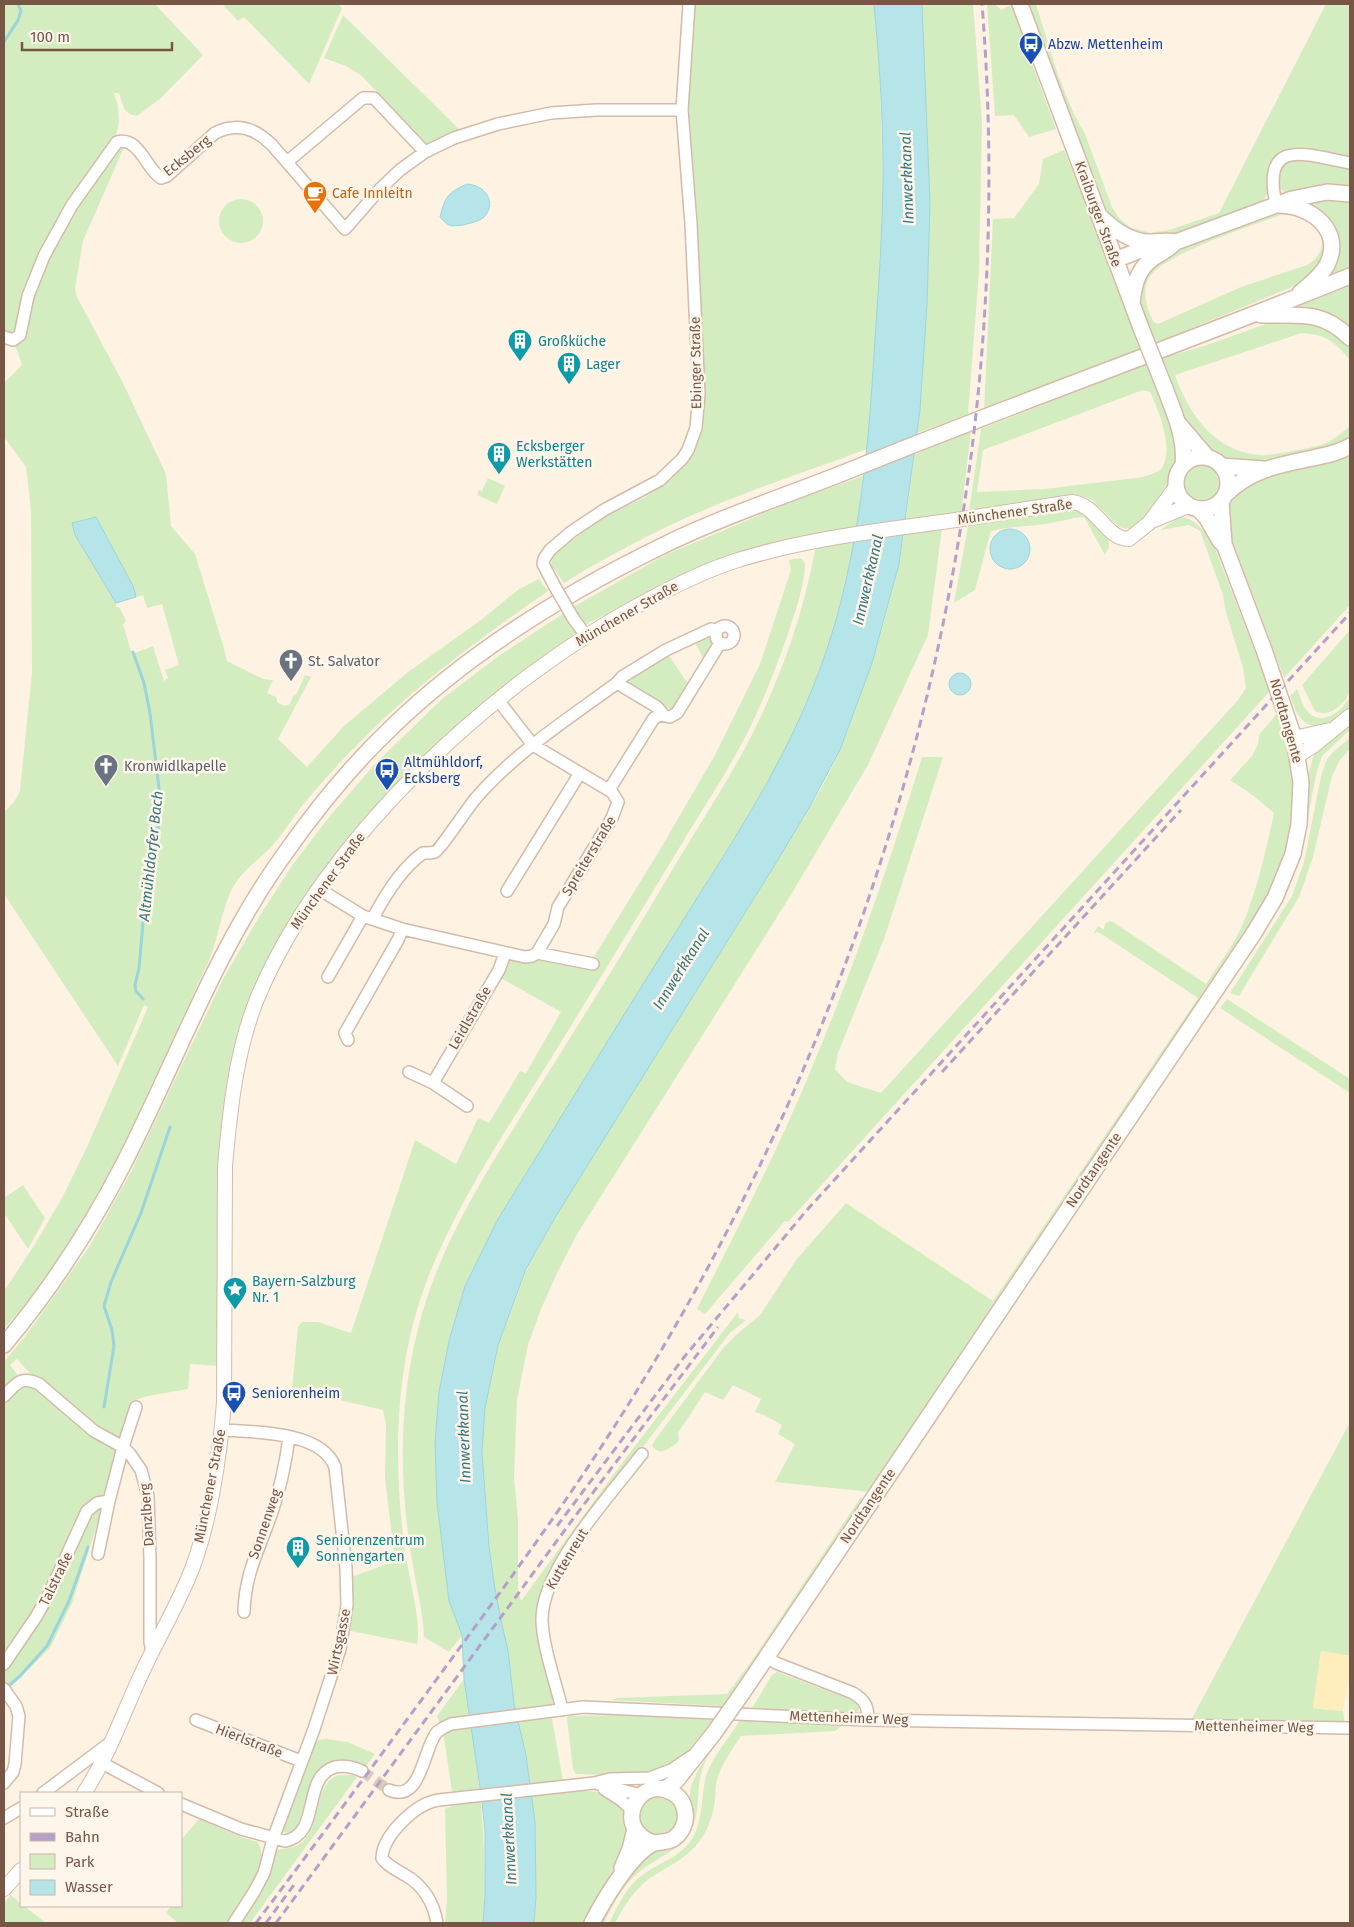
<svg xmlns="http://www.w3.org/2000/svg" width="1354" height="1927" font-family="'Fira Sans',sans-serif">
<rect width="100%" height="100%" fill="#fef2e3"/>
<path fill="#d4edc0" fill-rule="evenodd" d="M4 4H155L203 55 161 98 137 116C123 114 123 105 119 93H114L118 106 119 122 115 141 70 204 14 335 4 333Z
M222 4H338L342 8 309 84 244 17 238 21Z
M692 4H874C888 152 883 301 867 449 819 467 770 483 723 502 669 524 614 552 564 583L551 565 554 553 608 515 645 497 672 478 688 460 697 440 704 407 696 231 685 116Z
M922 4H973L982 122 979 272 968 414 917 433 927 305 930 203Z
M987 4H995L1001 10 1013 4 1023 39 1056 129 1029 137 1014 115 995 116Z
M1027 4H1036L1058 75 1074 114 1085 134 1112 207 1120 219 1130 227 1150 233 1169 230 1219 213 1326 4H1350V159L1295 150C1255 152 1276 187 1263 201 1262 203 1259 204 1257 205L1169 235 1133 236 1104 210Z
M343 15 461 131 428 147 362 76 346 66 324 58Z
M125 145 83 241 75 289 77 297 122 381 166 474 171 526 195 554 223 645 227 661 263 679 273 680 267 693 276 697 278 703 285 706 290 704 294 694 296 695 305 675 311 677 278 739 307 767 344 726 408 672 481 620 519 589 539 579 548 591C482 637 418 683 361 741 340 762 320 784 301 807 292 820 283 833 273 845 262 857 246 868 237 881 222 901 219 941 207 965 147 1091 98 1224 4 1329V1291L35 1244 62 1198 87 1147 148 1007 144 1005 118 1066 4 894V812L14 802 20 791 32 672 31 510 26 467 4 437V383L22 365 15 345 21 340 29 330V309L39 275 67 219 114 147ZM96 518 133 586 136 597 143 595 147 608 162 604 179 665 165 670 168 678 164 681 153 646 132 654 123 624 126 621 120 608 116 606V603L75 535Z
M1064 150 1106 253 1141 349 984 411 993 219 1014 218 1039 184 1043 159Z
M1300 159 1350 167V269L1322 280 1335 250 1289 194 1284 192 1277 185C1279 167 1280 161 1300 159Z
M219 221a22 22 0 1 1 44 0a22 22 0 1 1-44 0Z
M1293 209C1314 213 1335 235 1325 258 1320 271 1309 279 1297 285L1202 324 1158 344C1147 324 1131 301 1142 277 1145 270 1151 264 1157 260 1171 251 1187 246 1202 240 1232 228 1261 215 1293 209ZM1281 215C1290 215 1297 215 1305 218 1327 229 1328 253 1307 265L1241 287 1158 324 1154 322C1147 310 1141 292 1149 278 1163 254 1253 225 1281 215Z
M1350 282V329C1330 316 1316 308 1292 306Z
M1281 321H1312L1350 343V360C1333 341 1328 335 1302 333L1175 375C1189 414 1213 450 1258 455 1269 456 1281 453 1292 451 1321 446 1328 445 1350 426V438L1327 449 1269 460 1252 463 1229 462 1210 452 1188 426 1173 395 1169 375 1162 358 1204 346 1266 324Z
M1146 364 1167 410 1180 456 1172 477V486L1169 492 1135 528 1127 529 1119 527 1092 500 1083 496 1074 494 969 511 981 429ZM1143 390 1150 392C1159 411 1175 450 1161 469 1157 473 1148 475 1143 477L1045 489 977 492 983 450Z
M971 431 961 514 906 520 914 455Z
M1350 454V605L1284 678 1228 529C1228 522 1225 513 1226 506 1234 473 1323 468 1350 454Z
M1183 483a20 20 0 1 1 40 0a20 20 0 1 1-40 0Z
M863 476 857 529 636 600 590 622 504 688 310 891 235 1051 219 1147 217 1228 220 1366 190 1364 188 1389 148 1396 132 1401 119 1438 108 1436 35 1379 17 1359 10 1365 17 1374V1379L4 1392V1362L27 1334 89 1247 131 1172 223 979 259 917 293 864 330 816 374 765 442 699 497 657 575 606 665 555 788 503Z
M488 478 505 486 497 504 477 495 479 490 482 491Z
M1068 508 1080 509 1100 528 1109 541V547L1105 555 1084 517C1070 518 1058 522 1045 524 1026 527 1010 526 991 531L975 590 954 603 968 526Z
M1180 517C1191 519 1196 521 1202 530L1209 533 1270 691 788 1222 785 1221 705 1314 697 1309C735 1233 775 1156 808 1077 852 973 889 865 922 757H943L884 939 838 1053 835 1069 847 1082 881 1093 1238 700 1246 688 1243 668 1225 609 1223 595 1200 531 1189 525 1160 530Z
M942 528 928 635 868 765 789 898 576 1236 558 1271 541 1309 528 1345 517 1400 514 1477 518 1518V1590L521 1601 625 1459 738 1312 739 1318 746 1320 729 1334 595 1510 543 1597 557 1700 550 1707 565 1792C575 1792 586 1790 596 1792 653 1804 619 1859 603 1889 596 1900 591 1912 586 1923H534L536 1898 535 1821 526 1755 514 1704 508 1650 502 1625 495 1589 489 1547 482 1452 485 1408 498 1345 527 1269 556 1216 776 863C798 826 823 790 840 750 847 734 852 717 858 700 878 646 895 591 904 534Z
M851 541 855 545 854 550 836 623 814 686 786 750 744 822 498 1219 465 1286 449 1341 439 1392 435 1443 437 1502 449 1601 462 1635 449 1652 424 1637C423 1609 415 1582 411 1554 399 1480 399 1403 418 1329 439 1242 491 1165 538 1089 586 1013 633 937 678 860 706 814 736 769 759 720 785 666 804 609 815 550L818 546Z
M800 558 803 560 805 565C804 589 795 611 788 634 778 662 768 689 755 717 737 756 713 793 690 830 642 909 594 989 545 1068 503 1135 458 1202 429 1275 395 1361 393 1454 404 1544 407 1570 422 1621 417 1644L350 1631 351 1577 395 1561 385 1479 386 1424 383 1410 292 1389 298 1327 302 1322H318L351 1333 415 1140 456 1164 478 1118 489 1123 520 1071 526 1073 561 1012 499 977C502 972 505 964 509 960 520 950 572 964 587 968L658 853 715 755 760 664 791 570 789 560Z
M1350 630C1350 642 1353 684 1349 693 1347 700 1340 706 1334 710 1327 714 1322 714 1315 711L1302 685Z
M710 635 713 645 704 659 693 640Z
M668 654 690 687 673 709 671 710 625 682Z
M1297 689C1300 695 1302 705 1307 711 1322 728 1341 711 1350 697 1350 701 1351 705 1349 709 1342 719 1323 729 1310 725 1299 721 1294 707 1290 696Z
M1279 711C1295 762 1300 803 1286 856 1282 872 1273 887 1267 902L871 1492 775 1482 795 1444 778 1434 782 1425 764 1415 755 1412 761 1399 733 1385 723 1400 705 1392 678 1433 679 1441C671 1448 659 1457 652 1446L655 1440 724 1347 736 1335 760 1315 796 1260 846 1203 993 1301 1198 998 1103 935 1097 932 1093 934 1098 926 1104 930 1105 924 1109 921 1113 922 1206 984C1219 964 1235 944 1244 921 1258 886 1266 850 1274 813L1251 794 1230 780 1252 756 1258 744 1259 735Z
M1350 722V730L1322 756 1316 775 1302 849 1294 875 1271 920 1224 991 1274 909 1313 757 1319 748Z
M1350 738V749L1340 760 1332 776 1313 857 1299 897 1239 996 1230 993 1292 896 1304 862 1321 776 1327 759 1335 750Z
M1227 999 1350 1079V1093L1220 1008Z
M23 1185 45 1218 28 1249 4 1213V1198Z
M34 1384 116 1447V1455L104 1498 96 1499 56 1576 4 1660V1399L20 1385Z
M1350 1422V1656L1321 1652 1313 1708 1343 1711 1345 1724 1190 1722Z
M861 1497 864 1502 730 1702 721 1706 611 1700 617 1698 727 1694 753 1659Z
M103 1506 72 1603 50 1648 8 1689 4 1684 5 1669 90 1510Z
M777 1672 852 1700 859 1705V1710L856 1713 851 1714 752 1708 772 1675Z
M464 1679C477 1761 489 1841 483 1923H445L447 1900 445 1809 456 1804 453 1798 444 1738 437 1716Z
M621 1715 713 1720 699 1741 676 1762 644 1776 576 1774 573 1769 567 1720 568 1716Z
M740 1720 845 1724 835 1731 741 1736C733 1749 721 1764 717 1780 715 1786 716 1793 715 1799 714 1812 709 1828 701 1839 687 1859 670 1865 650 1878 634 1890 624 1906 615 1923H609C618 1906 626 1887 641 1876 659 1862 681 1858 693 1837 703 1819 701 1800 705 1780 709 1761 729 1738 740 1720Z
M728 1724 730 1725C721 1739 707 1754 702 1770 696 1790 701 1816 689 1834 676 1853 655 1858 638 1873 622 1886 613 1905 604 1923H600L635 1865 656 1849 667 1848 689 1800 691 1786 698 1770Z
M326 1739 348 1742 375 1754 366 1766C346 1756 326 1759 313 1778L297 1827 292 1832 287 1833 282 1831 312 1748 318 1740Z
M338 1775H352L357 1777 250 1923H238L275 1851C282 1848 290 1849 298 1845 323 1831 310 1787 338 1775Z
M638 1816a21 21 0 1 1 42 0a21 21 0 1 1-42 0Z
M199 1819 238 1836 258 1842C272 1870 243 1901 229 1923H178L166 1913 171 1906H181L183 1891 181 1890V1840Z
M11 1895 21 1904V1906H24L46 1923H4V1903Z"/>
<path fill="#ffedbc" d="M1321 1651 1350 1656V1670L1343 1711 1313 1708Z"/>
<path fill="#b5e4e9" stroke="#9bd5dc" d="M874 4H922L930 203 927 305 920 410 899 564 872 663 840 750 809 808 776 863 556 1216 526 1269 498 1345 485 1408 482 1452 489 1547 495 1589 502 1625 508 1650 514 1704 526 1755 535 1821 536 1898 534 1923H483L485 1896V1833L482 1801 464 1679 462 1635 449 1601 437 1502 435 1443 439 1392 449 1341 465 1286 498 1219C557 1124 615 1028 675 933 725 853 778 775 813 687 858 576 868 457 875 339 879 282 883 225 883 168 883 113 879 58 874 4Z
M467 184C484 185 497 201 485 216 481 222 455 228 449 225 446 224 442 219 440 217 445 196 448 193 467 184Z
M96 517 133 586 136 597 116 603 75 535 72 523Z
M990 549a20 20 0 1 1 40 0a20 20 0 1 1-40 0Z
M949 684a11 11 0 1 1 22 0a11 11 0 1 1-22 0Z"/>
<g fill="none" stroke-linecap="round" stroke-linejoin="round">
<path stroke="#9bd5dc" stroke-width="3" d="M4 42 18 20 21 11 18 4
M133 652 144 683 150 713 160 797 159 822 143 923 139 968 135 985 136 991 143 999
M104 1407 114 1346 112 1330 104 1306 111 1282 141 1213 170 1127
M6 1688 20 1676 47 1646 69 1601 88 1547"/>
<path stroke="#dccbbc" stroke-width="11" stroke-dasharray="11 5.5" stroke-linecap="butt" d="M362 1771 389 1790"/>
<defs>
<path id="minor" d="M287 162 363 98H374L425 152
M1276 204C1261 136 1306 155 1350 163
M4 337 13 340 20 335 28 296 44 256 72 205 117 142C139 136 146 169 161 178L167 176 215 133C237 122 255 128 272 145L345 229 380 189 400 170 425 152 454 138 498 124 551 113 596 110H682
M554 585 543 564 544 559 550 550 571 532 604 510 660 480 682 459 688 450 696 428 699 394 691 224 682 110 689 4
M573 618 586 636
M716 635a9 9 0 1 1 18 0a9 9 0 1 1-18 0Z
M617 683 622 677 666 650 711 629 716 630
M498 700 533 745 612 792 618 802 612 818 558 907 554 924 537 953
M609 790 654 718 661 715 670 717 677 713 720 643
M319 889 363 916 402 929 525 957 532 956 537 953 593 964
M507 891 580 773
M373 918C385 895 402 868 423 853 427 853 432 853 435 852 439 851 469 806 476 798 516 752 568 719 617 683L657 707 664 715
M328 977 363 916
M348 1040 345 1033 399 938 402 929
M409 1072 433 1083 467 1106
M433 1083 499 970 503 959V952
M4 1396C16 1384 21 1375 39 1384L94 1431 123 1447 130 1454 141 1470 148 1496 150 1559V1642L152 1651
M222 1430C254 1432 322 1431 335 1467L346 1568 347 1605 340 1649 314 1729 273 1839 264 1873 254 1892 234 1923
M98 1554 109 1501
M244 1612C245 1572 260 1548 272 1512 280 1489 286 1461 289 1437
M767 1657 776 1663 853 1693C865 1700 868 1706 868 1720
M4 1664 36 1617 49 1594 87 1511 97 1503 109 1501 123 1447 136 1407
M4 1689 16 1706 19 1716 15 1764 13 1772 4 1783
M562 1709C556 1684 542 1644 542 1619 542 1569 611 1494 642 1454
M196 1720 301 1761
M102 1763 158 1793
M598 1784 641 1795
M604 1789 621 1800 632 1810
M389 1790C422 1804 423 1748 437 1732 441 1729 446 1726 451 1724L583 1707 868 1720 1350 1728
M43 1793 111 1742
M181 1804 241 1829 285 1841C322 1834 301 1777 335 1767 345 1765 353 1767 362 1771
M4 1818 21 1808
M437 1923C434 1903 423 1885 405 1875 397 1870 387 1866 382 1858 383 1835 416 1803 439 1800L594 1783 610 1779 650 1778 671 1770 692 1756"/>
<path id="tertiary" d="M1154 520 1188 506
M1294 738 1330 730
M1297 756 1313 746 1350 716
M84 1793C108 1757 122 1716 140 1677 155 1644 173 1613 187 1581 209 1532 220 1456 224 1402L225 1166C230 1110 236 1051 257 999 323 839 497 679 648 600 676 585 704 571 735 561 804 539 877 531 949 521 990 515 1031 508 1072 502 1098 505 1105 539 1129 539L1149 523 1176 487
M4 1889 21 1870"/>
<path id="secondary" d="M1020 4 1141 328
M1280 205C1312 206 1344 231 1327 265 1321 276 1309 285 1300 293
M1100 216C1114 230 1132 243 1152 242 1161 242 1167 240 1176 242
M1115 260 1156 244
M1132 303C1134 285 1137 270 1153 258 1161 253 1169 249 1176 242L1292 199 1327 192 1350 194
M1261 315C1298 316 1321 309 1350 338
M1164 386C1174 412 1186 438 1183 465
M1179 424 1208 458
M1176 483a26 26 0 1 1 52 0a26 26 0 1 1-52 0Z
M1222 466 1263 469
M1227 493C1252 469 1280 465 1313 458 1326 455 1339 453 1350 446
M1198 509 1206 517 1220 541 1223 544
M4 1345C50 1290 90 1229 123 1165 177 1060 216 948 286 852 317 808 352 765 391 728 468 653 564 594 660 547 722 516 789 495 853 469 1018 402 1185 343 1350 276
M743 1692 1254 933 1275 898 1293 854 1299 824 1301 782 1294 738 1264 650 1224 544 1221 501
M665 1789 676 1781 714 1733
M622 1868 630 1849 635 1829
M592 1923C603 1901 630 1856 652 1844 658 1841 666 1843 673 1839 682 1833 687 1822 685 1812 684 1804 680 1797 673 1793 639 1772 610 1829 654 1843"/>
</defs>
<use href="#minor" stroke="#d2bbaa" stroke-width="14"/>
<use href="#tertiary" stroke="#d2bbaa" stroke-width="16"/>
<use href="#secondary" stroke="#d6baa8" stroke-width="18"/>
<use href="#minor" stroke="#fff" stroke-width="11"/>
<use href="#tertiary" stroke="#fff" stroke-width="14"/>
<use href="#secondary" stroke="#fff" stroke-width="15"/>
<path stroke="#b4a0c9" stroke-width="3" stroke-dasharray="8 5" stroke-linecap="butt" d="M942 1072 1181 810
M557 1526 685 1356 807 1210 1350 613
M256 1923C326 1830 395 1736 464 1642 518 1568 572 1494 621 1416 887 996 1022 501 982 4
M266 1923 296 1882
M276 1923 573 1519 718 1327"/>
<defs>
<path id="minor-bridge" d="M554 585 573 618"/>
<path id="secondary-bridge" d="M1141 328 1164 386
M714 1733 743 1692"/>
</defs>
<use href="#minor-bridge" stroke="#d2bbaa" stroke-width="14" stroke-linecap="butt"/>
<use href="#secondary-bridge" stroke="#d6baa8" stroke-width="18" stroke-linecap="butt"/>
<use href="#minor-bridge" stroke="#fff" stroke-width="11"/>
<use href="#secondary-bridge" stroke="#fff" stroke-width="15"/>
</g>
<defs>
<symbol id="bus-pin" viewBox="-11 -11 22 30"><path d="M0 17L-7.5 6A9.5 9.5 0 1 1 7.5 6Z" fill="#1a4fb4" stroke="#fff6eb"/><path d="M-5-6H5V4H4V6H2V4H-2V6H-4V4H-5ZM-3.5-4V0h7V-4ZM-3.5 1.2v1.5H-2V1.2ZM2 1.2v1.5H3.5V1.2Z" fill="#fff"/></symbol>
<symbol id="cafe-pin" viewBox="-11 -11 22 30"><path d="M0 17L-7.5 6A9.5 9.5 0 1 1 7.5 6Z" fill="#e8710a" stroke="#fff6eb"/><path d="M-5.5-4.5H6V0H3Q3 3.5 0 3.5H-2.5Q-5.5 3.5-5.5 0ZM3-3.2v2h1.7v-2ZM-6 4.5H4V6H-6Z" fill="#fff"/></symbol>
<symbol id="building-pin" viewBox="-11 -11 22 30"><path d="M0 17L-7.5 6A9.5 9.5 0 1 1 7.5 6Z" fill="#0f9aa8" stroke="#fff6eb"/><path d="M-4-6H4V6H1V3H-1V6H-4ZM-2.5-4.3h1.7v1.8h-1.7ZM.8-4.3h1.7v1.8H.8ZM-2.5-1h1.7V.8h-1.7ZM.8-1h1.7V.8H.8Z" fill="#fff"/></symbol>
<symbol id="church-pin" viewBox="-11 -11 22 30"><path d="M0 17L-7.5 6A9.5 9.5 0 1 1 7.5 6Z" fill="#6b7280" stroke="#fff6eb"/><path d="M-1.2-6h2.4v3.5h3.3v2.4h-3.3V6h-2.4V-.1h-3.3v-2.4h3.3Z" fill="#fff"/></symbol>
<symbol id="sight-pin" viewBox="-11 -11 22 30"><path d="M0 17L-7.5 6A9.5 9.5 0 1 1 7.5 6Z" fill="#0f9aa8" stroke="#fff6eb"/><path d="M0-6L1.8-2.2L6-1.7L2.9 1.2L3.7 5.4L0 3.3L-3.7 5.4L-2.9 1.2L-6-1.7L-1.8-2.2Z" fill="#fff"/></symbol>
</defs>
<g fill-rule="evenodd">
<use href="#bus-pin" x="1017" y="30" width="28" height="38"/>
<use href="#cafe-pin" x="301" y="179" width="28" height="38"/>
<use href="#building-pin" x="506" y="327" width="28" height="38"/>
<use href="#building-pin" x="555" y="350" width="28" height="38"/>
<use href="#building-pin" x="485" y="440" width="28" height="38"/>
<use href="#church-pin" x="277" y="647" width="28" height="38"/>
<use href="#church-pin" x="92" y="752" width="28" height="38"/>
<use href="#bus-pin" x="373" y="756" width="28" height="38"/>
<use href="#sight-pin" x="221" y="1275" width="28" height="38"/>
<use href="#bus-pin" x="220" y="1379" width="28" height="38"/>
<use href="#building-pin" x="284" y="1534" width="28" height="38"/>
</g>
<g text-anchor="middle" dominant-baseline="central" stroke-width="5" stroke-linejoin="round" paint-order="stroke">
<g font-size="14" fill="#164399" stroke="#fff6eb" text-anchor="start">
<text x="1048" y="44">Abzw. Mettenheim</text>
<text x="404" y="762">Altmühldorf,<tspan x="404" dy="16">Ecksberg</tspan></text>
<text x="252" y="1393">Seniorenheim</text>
</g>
<g font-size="14" fill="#785646" stroke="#fff6eb">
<text transform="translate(187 156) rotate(-39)">Ecksberg</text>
<text transform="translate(1098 214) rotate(70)">Kraiburger Straße</text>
<text transform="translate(696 363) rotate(-91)">Ebinger Straße</text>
<text transform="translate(1015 512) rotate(-8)">Münchener Straße</text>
<text transform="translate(627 614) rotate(-30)">Münchener Straße</text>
<text transform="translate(1286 721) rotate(74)">Nordtangente</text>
<text transform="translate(589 856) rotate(-59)">Spreiterstraße</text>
<text transform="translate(328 881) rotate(-54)">Münchener Straße</text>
<text transform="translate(470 1018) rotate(-60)">Leidlstraße</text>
<text transform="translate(1094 1170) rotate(-56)">Nordtangente</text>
<text transform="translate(210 1486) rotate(-79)">Münchener Straße</text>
<text transform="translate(868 1506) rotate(-56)">Nordtangente</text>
<text transform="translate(147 1515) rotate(-94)">Danzlberg</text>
<text transform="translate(265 1524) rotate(-71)">Sonnenweg</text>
<text transform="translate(567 1559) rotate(-59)">Kuttenreut</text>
<text transform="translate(56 1579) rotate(-64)">Talstraße</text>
<text transform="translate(339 1642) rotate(-78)">Wirtsgasse</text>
<text transform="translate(849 1718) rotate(2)">Mettenheimer Weg</text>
<text transform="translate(1254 1727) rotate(1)">Mettenheimer Weg</text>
<text transform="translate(249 1741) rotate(21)">Hierlstraße</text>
</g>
<g font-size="14" fill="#c56008" stroke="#fff6eb" text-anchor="start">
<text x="332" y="193">Cafe Innleitn</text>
</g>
<g font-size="14" fill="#0d838f" stroke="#fff6eb" text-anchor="start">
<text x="538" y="341">Großküche</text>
<text x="586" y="364">Lager</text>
<text x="516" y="446">Ecksberger<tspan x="516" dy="16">Werkstätten</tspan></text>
<text x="252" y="1281">Bayern-Salzburg<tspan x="252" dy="16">Nr. 1</tspan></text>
<text x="316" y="1540">Seniorenzentrum<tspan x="316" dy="16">Sonnengarten</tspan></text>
</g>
<g font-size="14" fill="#5b616d" stroke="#fff6eb" text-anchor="start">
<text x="308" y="661">St. Salvator</text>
<text x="124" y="766">Kronwidlkapelle</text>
</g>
<g font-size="15" font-style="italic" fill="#39777f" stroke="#fff6eb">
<text transform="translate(907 178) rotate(-92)">Innwerkkanal</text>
<text transform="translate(868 580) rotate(-77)">Innwerkkanal</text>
<text transform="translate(151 856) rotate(-84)">Altmühldorfer Bach</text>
<text transform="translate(681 969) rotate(-58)">Innwerkkanal</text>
<text transform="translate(464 1437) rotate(-92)">Innwerkkanal</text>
<text transform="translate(509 1839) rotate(-93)">Innwerkkanal</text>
</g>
</g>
<rect width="1354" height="1927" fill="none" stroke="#785646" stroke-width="10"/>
<rect x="20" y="1792" width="162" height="115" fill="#fff6eb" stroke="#c9b6a9"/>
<rect x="30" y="1808" width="25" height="8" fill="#ffffff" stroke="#c9b6a9"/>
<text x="65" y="1817" font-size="15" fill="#785646">Straße</text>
<rect x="30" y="1833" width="25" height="8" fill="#b4a0c9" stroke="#c9b6a9"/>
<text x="65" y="1842" font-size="15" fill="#785646">Bahn</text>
<rect x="30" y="1854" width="25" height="15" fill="#d4edc0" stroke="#c9b6a9"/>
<text x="65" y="1867" font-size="15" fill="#785646">Park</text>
<rect x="30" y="1880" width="25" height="15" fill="#b5e4e9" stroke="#c9b6a9"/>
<text x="65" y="1892" font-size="15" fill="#785646">Wasser</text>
<path d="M22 42v8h150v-8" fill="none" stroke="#785646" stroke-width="2.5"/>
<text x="30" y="42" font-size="15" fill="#785646" stroke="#fff6eb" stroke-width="4" paint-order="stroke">100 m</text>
</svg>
